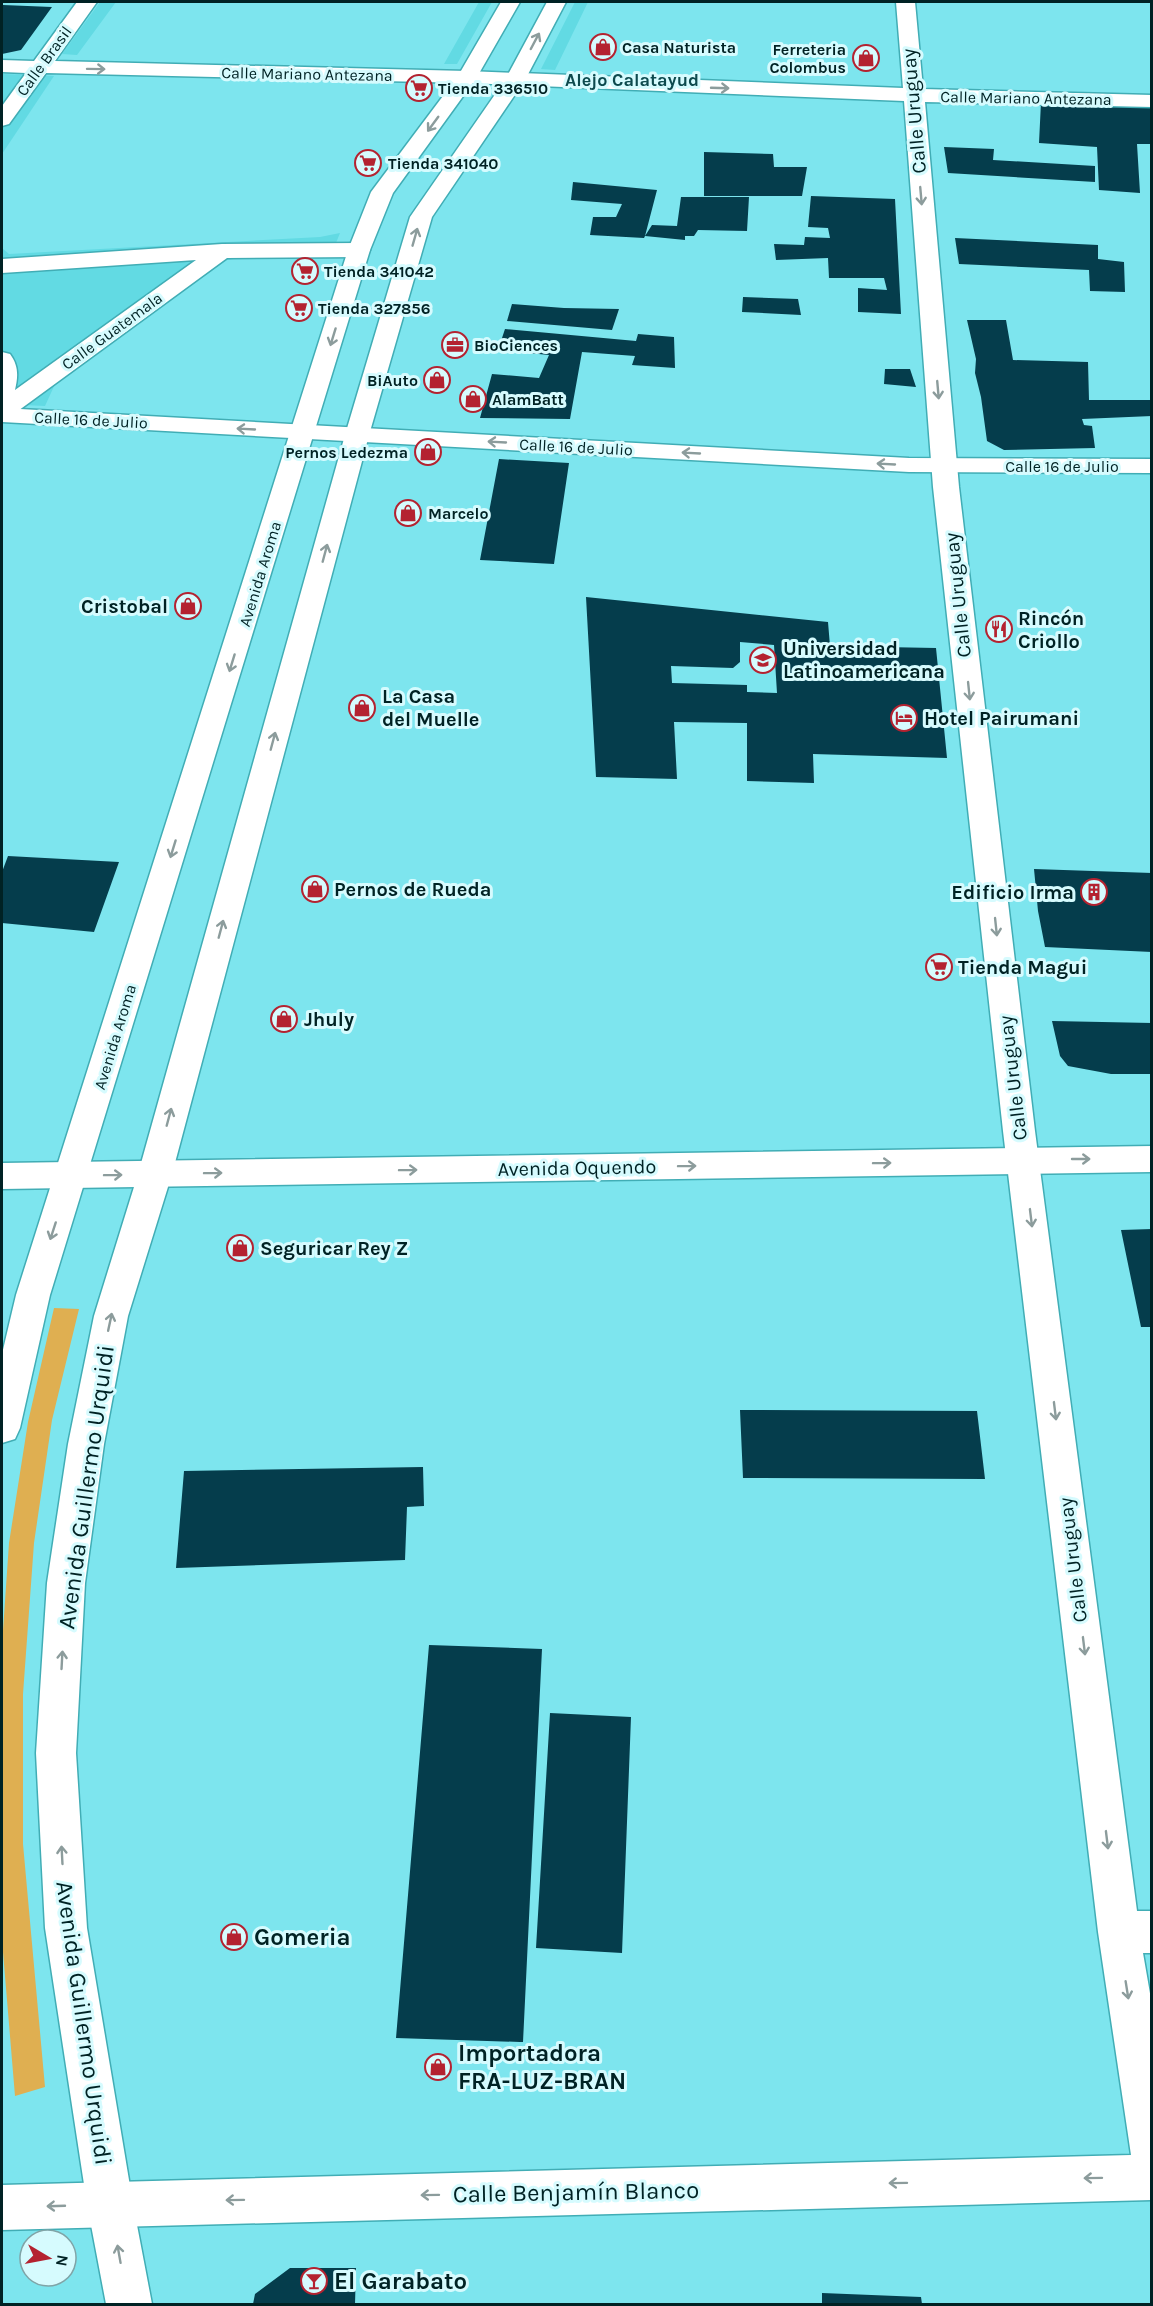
<svg xmlns="http://www.w3.org/2000/svg" width="1153" height="2306" font-family="Karla,sans-serif">
<rect width="100%" height="100%" fill="#7de5ee"/>
<path fill="#62dae3" d="M100 2H116L77 55 62 54Z
M479 2H492L457 64H444Z
M575 2H588L555 70 541 69Z
M3 74 54 76 2 154V75Z
M340 233 330 258 247 257 227 260 56 382 45 406 2 404V248L9 254 320 237Z"/>
<path fill="#dfaf51" d="M54 1308 79 1309 52 1420 34 1543 23 1694V1844L45 2087 15 2096 2 1940V1645L9 1543 28 1422Z"/>
<path fill="#053d4c" fill-rule="evenodd" d="M3 5 52 7 21 50 2 54Z
M1041 102 1152 108V144H1137L1140 193 1099 190 1097 147 1039 143Z
M944 147 994 149 993 160 1095 166V182L948 173Z
M704 152 773 154 774 167H807L802 196H704Z
M573 182 657 190 645 236 652 225 677 226 681 197H749L747 231 698 230 694 236H685V240L645 236 644 238 590 235 593 217H616L622 204 571 200Z
M811 196 895 199 901 314 858 312V288L887 290 884 278H829L828 258 776 260 774 244 804 245 805 237 830 238 828 228 808 227Z
M955 238 1098 245V259L1124 262 1125 292 1090 291 1089 270 959 264Z
M743 297 798 299 801 315 742 312Z
M512 304 564 308 619 309 612 330 507 321Z
M967 320H1006L1013 360 1088 362 1089 400H1152V416L1082 419 1084 425 1092 426 1095 448 1004 450 987 441 981 397 975 373 976 359Z
M505 329 636 341 638 334 674 337 675 368 632 365 635 356 582 352 570 419 480 418 492 374 539 378 549 355 498 350Z
M885 369H910L916 387 884 384Z
M499 459 569 463 554 564 480 560Z
M586 597 828 622 830 646 936 648 947 758 813 754 814 783 747 781V723L674 722 677 779 596 777ZM740 642 774 645 777 693 747 692V685L672 683 671 666 733 668 740 662Z
M8 856 119 862 94 932 2 923V872Z
M1034 869 1152 873V952L1045 947 1038 911Z
M1052 1021 1152 1023V1074H1111L1068 1066 1060 1056Z
M1152 1229V1327H1141L1121 1230Z
M740 1410 977 1411 985 1479 743 1478Z
M423 1467 424 1506 407 1507 405 1560 176 1568 184 1471Z
M429 1645 542 1649 523 2042H520L396 2038Z
M550 1713 631 1717 622 1953 536 1948Z
M290 2268H356L355 2304H253L255 2294Z
M822 2293 921 2297 922 2304H822Z"/>
<g fill="none" stroke-linecap="round" stroke-linejoin="round">
<defs>
<path id="minor" d="M77 2H97L55 61 467 71 903 88 896 2H915L923 89 1152 95V107L925 102 959 487 1035 1131 1137 1911H1152V1953H1143L1152 2005V2200L2 2230V2185L1131 2155 1098 1932 1003 1131 933 487 904 101 467 83 46 73 9 124 2 126V106L26 73 2 72V60L34 61Z
M359 243 367 245 370 250 367 255 359 257 227 258 11 416 2 418V352L10 354C19 366 18 377 15 390L196 260 2 273V259L222 244Z"/>
<path id="secondary" d="M2 408 909 458 1152 459V473L909 472 2 422Z
M1152 1146V1172L2 1189V1163Z"/>
<path id="primary" d="M501 2H520L477 77 393 193 370 250 50 1295 20 1428 15 1439 2 1443V1354L16 1295 348 250 371 192 458 76Z
M547 2H566L525 80 432 217 369 435 172 1174 128 1316 104 1444 85 1583 76 1753 87 1928 133 2204 152 2304H106L87 2204 45 1928 36 1753 47 1583 68 1444 94 1316 138 1174 345 435 410 217 505 80Z"/>
</defs>
<use href="#minor" stroke="#41adb5" stroke-width="3"/>
<use href="#secondary" stroke="#41adb5" stroke-width="3"/>
<use href="#primary" stroke="#41adb5" stroke-width="3"/>
<use href="#minor" fill="#fff" fill-rule="evenodd"/>
<use href="#secondary" fill="#fff" fill-rule="evenodd"/>
<use href="#primary" fill="#fff" fill-rule="evenodd"/>
</g>
<defs><path id="oneway-shaft" d="M-6 0H5M1.5-3L5.5 0L1.5 3" fill="none" stroke-width="1.6" stroke-linecap="round" stroke-linejoin="round" transform="scale(1.5)"/></defs>
<g stroke="#8c9c9c">
<use href="#oneway-shaft" transform="translate(535 41) rotate(-62)"/>
<use href="#oneway-shaft" transform="translate(96 69) rotate(1)"/>
<use href="#oneway-shaft" transform="translate(720 88) rotate(2)"/>
<use href="#oneway-shaft" transform="translate(433 124) rotate(126)"/>
<use href="#oneway-shaft" transform="translate(921 196) rotate(85)"/>
<use href="#oneway-shaft" transform="translate(415 237) rotate(-74)"/>
<use href="#oneway-shaft" transform="translate(333 337) rotate(107)"/>
<use href="#oneway-shaft" transform="translate(938 390) rotate(85)"/>
<use href="#oneway-shaft" transform="translate(246 429) rotate(-177)"/>
<use href="#oneway-shaft" transform="translate(497 442) rotate(-177)"/>
<use href="#oneway-shaft" transform="translate(691 453) rotate(-177)"/>
<use href="#oneway-shaft" transform="translate(886 464) rotate(-177)"/>
<use href="#oneway-shaft" transform="translate(325 553) rotate(-75)"/>
<use href="#oneway-shaft" transform="translate(232 663) rotate(107)"/>
<use href="#oneway-shaft" transform="translate(969 691) rotate(84)"/>
<use href="#oneway-shaft" transform="translate(273 741) rotate(-75)"/>
<use href="#oneway-shaft" transform="translate(173 849) rotate(107)"/>
<use href="#oneway-shaft" transform="translate(996 927) rotate(84)"/>
<use href="#oneway-shaft" transform="translate(221 929) rotate(-75)"/>
<use href="#oneway-shaft" transform="translate(169 1117) rotate(-75)"/>
<use href="#oneway-shaft" transform="translate(1081 1159)"/>
<use href="#oneway-shaft" transform="translate(882 1163) rotate(-1)"/>
<use href="#oneway-shaft" transform="translate(687 1166) rotate(-1)"/>
<use href="#oneway-shaft" transform="translate(408 1170) rotate(-1)"/>
<use href="#oneway-shaft" transform="translate(213 1173) rotate(-1)"/>
<use href="#oneway-shaft" transform="translate(113 1175) rotate(-1)"/>
<use href="#oneway-shaft" transform="translate(1031 1218) rotate(83)"/>
<use href="#oneway-shaft" transform="translate(53 1231) rotate(108)"/>
<use href="#oneway-shaft" transform="translate(110 1322) rotate(-78)"/>
<use href="#oneway-shaft" transform="translate(1055 1411) rotate(83)"/>
<use href="#oneway-shaft" transform="translate(1084 1646) rotate(83)"/>
<use href="#oneway-shaft" transform="translate(62 1660) rotate(-87)"/>
<use href="#oneway-shaft" transform="translate(1107 1840) rotate(83)"/>
<use href="#oneway-shaft" transform="translate(62 1855) rotate(-93)"/>
<use href="#oneway-shaft" transform="translate(1127 1990) rotate(81)"/>
<use href="#oneway-shaft" transform="translate(1093 2178) rotate(179)"/>
<use href="#oneway-shaft" transform="translate(898 2183) rotate(179)"/>
<use href="#oneway-shaft" transform="translate(430 2195) rotate(179)"/>
<use href="#oneway-shaft" transform="translate(235 2200) rotate(179)"/>
<use href="#oneway-shaft" transform="translate(56 2206) rotate(178)"/>
<use href="#oneway-shaft" transform="translate(119 2254) rotate(-100)"/>
</g>
<defs>
<symbol id="shop-ring" viewBox="-11 -11 22 22"><circle r="9.5" fill="#d6fbfe" stroke="#b42230" stroke-width="1.5"/><path d="M-5-2.5h2.3a2.7 3.5 0 0 1 5.4 0H5L5.5 6h-11ZM-1.5-2.5h3a1.5 2.3 0 0 0-3 0Z" fill="#b42230"/></symbol>
<symbol id="supermarket-ring" viewBox="-11 -11 22 22"><circle r="9.5" fill="#d6fbfe" stroke="#b42230" stroke-width="1.5"/><path d="M-6-5.5h2.5l.6 2H6L4.5 2H-2.5L-4.4-4H-6ZM-1.5 3.2a1.3 1.3 0 1 0 .1 0ZM3 3.2a1.3 1.3 0 1 0 .1 0Z" fill="#b42230"/></symbol>
<symbol id="office-ring" viewBox="-11 -11 22 22"><circle r="9.5" fill="#d6fbfe" stroke="#b42230" stroke-width="1.5"/><path d="M-6-3h4V-5.5h4V-3h4V5H-6ZM-1-4.5V-3h2v-1.5ZM-6 0V1H6V0Z" fill="#b42230"/></symbol>
<symbol id="restaurant-ring" viewBox="-11 -11 22 22"><circle r="9.5" fill="#d6fbfe" stroke="#b42230" stroke-width="1.5"/><path d="M-5-6h1v4h1v-4h1v4h1v-4h1v5L-1.5 .5V6h-2V.5L-5-1ZM5-6V6H3V1.5H1.5Q1.5-4 5-6Z" fill="#b42230"/></symbol>
<symbol id="university-ring" viewBox="-11 -11 22 22"><circle r="9.5" fill="#d6fbfe" stroke="#b42230" stroke-width="1.5"/><path d="M0-5L7-2L0 1L-7-2ZM-4 1L0 2.5L4 1V4Q0 6-4 4Z" fill="#b42230"/></symbol>
<symbol id="hotel-ring" viewBox="-11 -11 22 22"><circle r="9.5" fill="#d6fbfe" stroke="#b42230" stroke-width="1.5"/><path d="M-6-4.5h1.5V1H6V5H4.5V3h-9V5H-6ZM-4 0a1.8 1.8 0 1 1 3.6 0ZM.5 0V-2.5h3Q6-2.5 6 0Z" fill="#b42230"/></symbol>
<symbol id="building-ring" viewBox="-11 -11 22 22"><circle r="9.5" fill="#d6fbfe" stroke="#b42230" stroke-width="1.5"/><path d="M-4-6H4V6H1V3H-1V6H-4ZM-2.5-4.3h1.7v1.8h-1.7ZM.8-4.3h1.7v1.8H.8ZM-2.5-1h1.7V.8h-1.7ZM.8-1h1.7V.8H.8Z" fill="#b42230"/></symbol>
<symbol id="bar-ring" viewBox="-11 -11 22 22"><circle r="9.5" fill="#d6fbfe" stroke="#b42230" stroke-width="1.5"/><path d="M-6-5H6L.8 .8V4.5H3.5V6h-7V4.5H-.8V.8Z" fill="#b42230"/></symbol>
</defs>
<g fill-rule="evenodd">
<use href="#shop-ring" x="588" y="32" width="30" height="30"/>
<use href="#shop-ring" x="851" y="43" width="30" height="30"/>
<use href="#supermarket-ring" x="404" y="73" width="30" height="30"/>
<use href="#supermarket-ring" x="353" y="148" width="30" height="30"/>
<use href="#supermarket-ring" x="290" y="256" width="30" height="30"/>
<use href="#supermarket-ring" x="284" y="293" width="30" height="30"/>
<use href="#office-ring" x="440" y="330" width="30" height="30"/>
<use href="#shop-ring" x="422" y="365" width="30" height="30"/>
<use href="#shop-ring" x="458" y="384" width="30" height="30"/>
<use href="#shop-ring" x="413" y="437" width="30" height="30"/>
<use href="#shop-ring" x="393" y="498" width="30" height="30"/>
<use href="#shop-ring" x="173" y="591" width="30" height="30"/>
<use href="#restaurant-ring" x="984" y="614" width="30" height="30"/>
<use href="#university-ring" x="748" y="645" width="30" height="30"/>
<use href="#shop-ring" x="347" y="693" width="30" height="30"/>
<use href="#hotel-ring" x="889" y="703" width="30" height="30"/>
<use href="#shop-ring" x="300" y="874" width="30" height="30"/>
<use href="#building-ring" x="1079" y="877" width="30" height="30"/>
<use href="#supermarket-ring" x="924" y="952" width="30" height="30"/>
<use href="#shop-ring" x="269" y="1004" width="30" height="30"/>
<use href="#shop-ring" x="225" y="1233" width="30" height="30"/>
<use href="#shop-ring" x="219" y="1922" width="30" height="30"/>
<use href="#shop-ring" x="423" y="2052" width="30" height="30"/>
<use href="#bar-ring" x="299" y="2266" width="30" height="30"/>
</g>
<g text-anchor="middle" dominant-baseline="central" stroke-width="6" stroke-linejoin="round" paint-order="stroke">
<g font-size="16" font-weight="bold" fill="#002224" stroke="#d6fbfe" text-anchor="start">
<text x="622" y="47">Casa Naturista</text>
<text x="846" y="49" text-anchor="end">Ferreteria<tspan x="846" dy="18">Colombus</tspan></text>
<text x="438" y="88">Tienda 336510</text>
<text x="388" y="163">Tienda 341040</text>
<text x="324" y="271">Tienda 341042</text>
<text x="318" y="308">Tienda 327856</text>
<text x="474" y="345">BioCiences</text>
<text x="418" y="380" text-anchor="end">BiAuto</text>
<text x="492" y="399">AlamBatt</text>
<text x="408" y="452" text-anchor="end">Pernos Ledezma</text>
<text x="428" y="513">Marcelo</text>
</g>
<g font-size="16" fill="#002224" stroke="#d6fbfe">
<text transform="translate(44 61) rotate(-54)">Calle Brasil</text>
<text transform="translate(307 74) rotate(1)">Calle Mariano Antezana</text>
<text transform="translate(1026 98) rotate(1)">Calle Mariano Antezana</text>
<text transform="translate(112 331) rotate(-36)">Calle Guatemala</text>
<text transform="translate(91 420) rotate(3)">Calle 16 de Julio</text>
<text transform="translate(576 447) rotate(3)">Calle 16 de Julio</text>
<text x="1062" y="466">Calle 16 de Julio</text>
<text transform="translate(260 574) rotate(-73)">Avenida Aroma</text>
<text transform="translate(115 1037) rotate(-73)">Avenida Aroma</text>
</g>
<g font-size="18" font-weight="bold" fill="#0d4a4e" stroke="#d6fbfe">
<text x="632" y="80">Alejo Calatayud</text>
</g>
<g font-size="20" fill="#002224" stroke="#d6fbfe">
<text transform="translate(914 111) rotate(-95)">Calle Uruguay</text>
<text transform="translate(958 595) rotate(-96)">Calle Uruguay</text>
<text transform="translate(1013 1078) rotate(-97)">Calle Uruguay</text>
<text transform="translate(577 1168) rotate(-1)">Avenida Oquendo</text>
<text transform="translate(1073 1560) rotate(-97)">Calle Uruguay</text>
</g>
<g font-size="20" font-weight="bold" fill="#002224" stroke="#d6fbfe" text-anchor="start">
<text x="168" y="606" text-anchor="end">Cristobal</text>
<text x="1018" y="618">Rincón<tspan x="1018" dy="23">Criollo</tspan></text>
<text x="783" y="648">Universidad<tspan x="783" dy="23">Latinoamericana</tspan></text>
<text x="382" y="696">La Casa<tspan x="382" dy="23">del Muelle</tspan></text>
<text x="924" y="718">Hotel Pairumani</text>
<text x="334" y="889">Pernos de Rueda</text>
<text x="1074" y="892" text-anchor="end">Edificio Irma</text>
<text x="958" y="967">Tienda Magui</text>
<text x="304" y="1019">Jhuly</text>
<text x="260" y="1248">Seguricar Rey Z</text>
</g>
<g font-size="24" fill="#002224" stroke="#d6fbfe">
<text transform="translate(86 1487) rotate(-82)">Avenida Guillermo Urquidi</text>
<text transform="translate(84 2023) rotate(82)">Avenida Guillermo Urquidi</text>
<text transform="translate(576 2192) rotate(-1)">Calle Benjamín Blanco</text>
</g>
<g font-size="24" font-weight="bold" fill="#002224" stroke="#d6fbfe" text-anchor="start">
<text x="254" y="1937">Gomeria</text>
<text x="458" y="2053">Importadora<tspan x="458" dy="28">FRA-LUZ-BRAN</tspan></text>
<text x="334" y="2281">El Garabato</text>
</g>
</g>
<rect width="1153" height="2306" fill="none" stroke="#002224" stroke-width="6"/>
<g transform="translate(48 2258) rotate(100)"><circle r="28" fill="#d6fbfe" stroke="#80a4a7" stroke-width="1.5"/>
<path d="M0-4.5L10 22L0 15L-10 22Z" fill="#b42230"/>
<text y="-9" font-size="16" font-weight="bold" text-anchor="middle" fill="#002224">N</text>
</g>
</svg>
